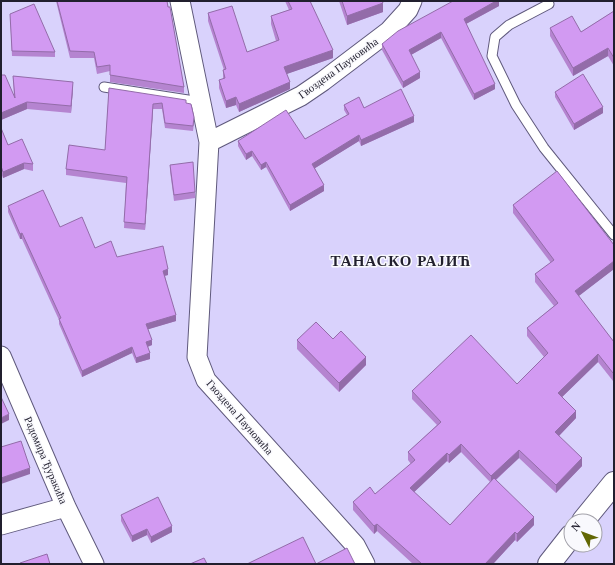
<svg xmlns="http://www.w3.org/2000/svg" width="615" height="565" font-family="'Times New Roman',serif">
<rect width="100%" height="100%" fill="#d9d2fc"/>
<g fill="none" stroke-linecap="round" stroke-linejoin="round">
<defs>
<path id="lane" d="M549 4 509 25 495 37 492 56 516 105 544 148 614 235
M104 87 201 102"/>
<path id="street" d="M180 1 209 142 197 357 206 380 355 545 365 564
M209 142 301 96 323 81 389 31 408 10 412 1
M1 356 66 507 94 564
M1 525 66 507"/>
<path id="secondary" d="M583 521 614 483
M549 564 571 536"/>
</defs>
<use href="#lane" stroke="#5f597c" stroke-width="11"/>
<use href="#street" stroke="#5f597c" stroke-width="21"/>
<use href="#secondary" stroke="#5f597c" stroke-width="24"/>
<use href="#lane" stroke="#fff" stroke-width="9"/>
<use href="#street" stroke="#fff" stroke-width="19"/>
<use href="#secondary" stroke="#fff" stroke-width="22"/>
</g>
<path fill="#b584d0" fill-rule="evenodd" d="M56 1H167L184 87V93L110 82V71L97 74 94 58H70Z
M285 1H310L333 58 286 74 290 89 239 112 236 105 226 108 219 88V80L223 79V70H224L208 21V13L247 52 276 41 271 24V16L289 10Z
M339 1H382L383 12 347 25Z
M499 1V6L466 24 495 89 474 100 441 38 411 55 420 78 403 88 382 50V44Z
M614 11V66L608 56 573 76 550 36V28L581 32Z
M10 14 55 52V57L12 56Z
M1 75 14 97 13 76 73 88 71 113 27 109 1 120Z
M109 88 186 103 194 123 193 131 165 128 162 109H153L145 230 124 228 126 183 66 175V169L105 150Z
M555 92 603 113 574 130 555 97Z
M344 105 364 108 414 122 361 146 359 141 315 168 324 191 290 211 266 167 261 170 252 156 246 160 238 146V141L305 139 347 115 344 110Z
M1 128 8 145 33 164V171L24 169 3 178 1 173Z
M170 165 195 192V198L174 201 170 171Z
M513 205 614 269 578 296 614 342 613 381 598 362 562 397 576 418 559 436 582 466 556 493 519 458 496 480 534 525 517 542 515 540 493 564H413L377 531 374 534 353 510V502L375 494 411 464 408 460V452L437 425 412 399V391L517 384 544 357 527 336V328L554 306 535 282V274L551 263 513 213ZM461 452 490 482 450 525 414 492 447 461 449 463Z
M8 206 60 227 95 248 117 257 168 275 165 276 176 321 148 329 152 345 148 347 150 359 136 363 132 353 82 377 59 324V320L22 239H20L8 212Z
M333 339 366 365 339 392 297 349V340Z
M121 515 172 532 151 543 147 535 132 542 121 521Z"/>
<path fill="#936ca9" d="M496 1H499V6L464 25V19Z
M383 3V12L347 25V16Z
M441 32V38L409 56V50Z
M608 48V56L573 76V68Z
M333 50V58L284 75V67Z
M420 72V78L403 88V82Z
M73 82V88L71 113V106Z
M290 82V89L239 112V104Z
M495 84V89L474 100V94Z
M236 97V105L226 108V101Z
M27 102V109L1 120V113Z
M153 104V109L145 230V224Z
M603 107V113L574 130V124Z
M414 116V122L361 146V140Z
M359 135V141L312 170V164Z
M252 151V156L246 160V154Z
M266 162V167L261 170V165Z
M24 163V169L3 178V172Z
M324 185V191L290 211V205Z
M22 233V239H20V234Z
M614 261V269L575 299V291Z
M168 269V275L163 276V271Z
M176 315V321L146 330V324Z
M152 340V345L146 347V342Z
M132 347V353L82 377V371Z
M150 353V359L136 363V358Z
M598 354V362L558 401V393Z
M366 357V365L339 392V383Z
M614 372V380L613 381V373Z
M576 411V418L555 440V432Z
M9 414V420L1 424V418Z
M461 444V452L449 463V455Z
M519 450V458L491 484V476Z
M447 453V461L410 496V488Z
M582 458V466L556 493V485Z
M30 468V474L1 484V478Z
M534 517V525L517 542V534Z
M377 524V531L374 534V526Z
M172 526V532L151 543V537Z
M147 529V535L132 542V536Z
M515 532V540L493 564H485Z"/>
<path fill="#d29af2" stroke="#936ca9" d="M57 1H167L168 7H170L184 87 110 75V65L97 67 94 52 70 51Z
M288 1H310L333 50 284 67 290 82 239 104 236 97 226 101 219 80 225 78 223 70 226 69 208 13 232 6 247 52 279 40 271 16 292 9Z
M342 1H382L383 3 347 16Z
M453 1H496L464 19 495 84 474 94 441 32 409 50 420 72 403 82 382 44 398 31Z
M34 4 55 52 12 51 10 14Z
M614 11V58L608 48 573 68 550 28 572 16 581 32Z
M583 74 603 107 574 124 555 92Z
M1 75H5L15 98 13 76 73 82 71 106 27 102 1 113Z
M109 88 186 100V103L191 104 194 117 193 126 165 123 162 103 153 104 145 224 124 222 127 177 66 169 69 145 105 150Z
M401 89 414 116 361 140 359 135 312 164 324 185 290 205 266 162 261 165 252 151 246 154 238 141 286 110 305 139 349 114 344 105 359 97 364 108Z
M1 128 8 145 22 139 33 164 24 163 3 172 1 166Z
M193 162 195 192 174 195 170 165Z
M557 171 614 245V261L575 291 614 342V372L613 373 598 354 558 393 576 411 555 432 582 458 556 485 519 450 491 476 461 444 449 455 447 453 410 488 450 525 494 478 534 517 517 534 515 532 485 564H422L377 524 374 526 353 502 370 487 375 494 415 460 408 452 441 422 412 391 471 335 517 384 548 353 527 328 558 303 535 274 554 260 513 205Z
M43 190 60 227 82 217 95 248 111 241 117 257 163 246 168 269 163 271 176 315 146 324 152 340 146 342 150 353 136 358 132 347 82 371 59 319 61 318 22 233 20 234 8 206Z
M316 322 333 339 341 331 366 357 339 383 297 340Z
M1 397 9 414 1 418Z
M21 441 30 468 1 478V447Z
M158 497 172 526 151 537 147 529 132 536 121 515Z
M303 537 316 564 347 548 355 564H247Z
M47 554 50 564H20V563Z
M204 558 207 564H190Z"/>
<g text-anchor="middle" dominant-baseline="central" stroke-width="3" stroke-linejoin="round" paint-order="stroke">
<g font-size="11" fill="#211f2e" stroke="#f9f9fd">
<text transform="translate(338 68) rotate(-36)">Гвоздена Пауновића</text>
<text transform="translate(240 417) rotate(49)">Гвоздена Пауновића</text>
<text transform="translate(46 460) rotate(67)">Радомира Ђуракића</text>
</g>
<g font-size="15" font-weight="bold" letter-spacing="1" fill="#211f2e" stroke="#f9f9fd">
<text x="401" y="261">ТАНАСКО РАЈИЋ</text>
</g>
</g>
<rect width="615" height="565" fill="none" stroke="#211f2e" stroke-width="4"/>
<g transform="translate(583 533) rotate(312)"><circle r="19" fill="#f9f9fd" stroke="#a3a2aa"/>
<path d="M0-3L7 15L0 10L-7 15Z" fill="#626704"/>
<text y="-6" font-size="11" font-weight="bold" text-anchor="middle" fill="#211f2e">N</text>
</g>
</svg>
